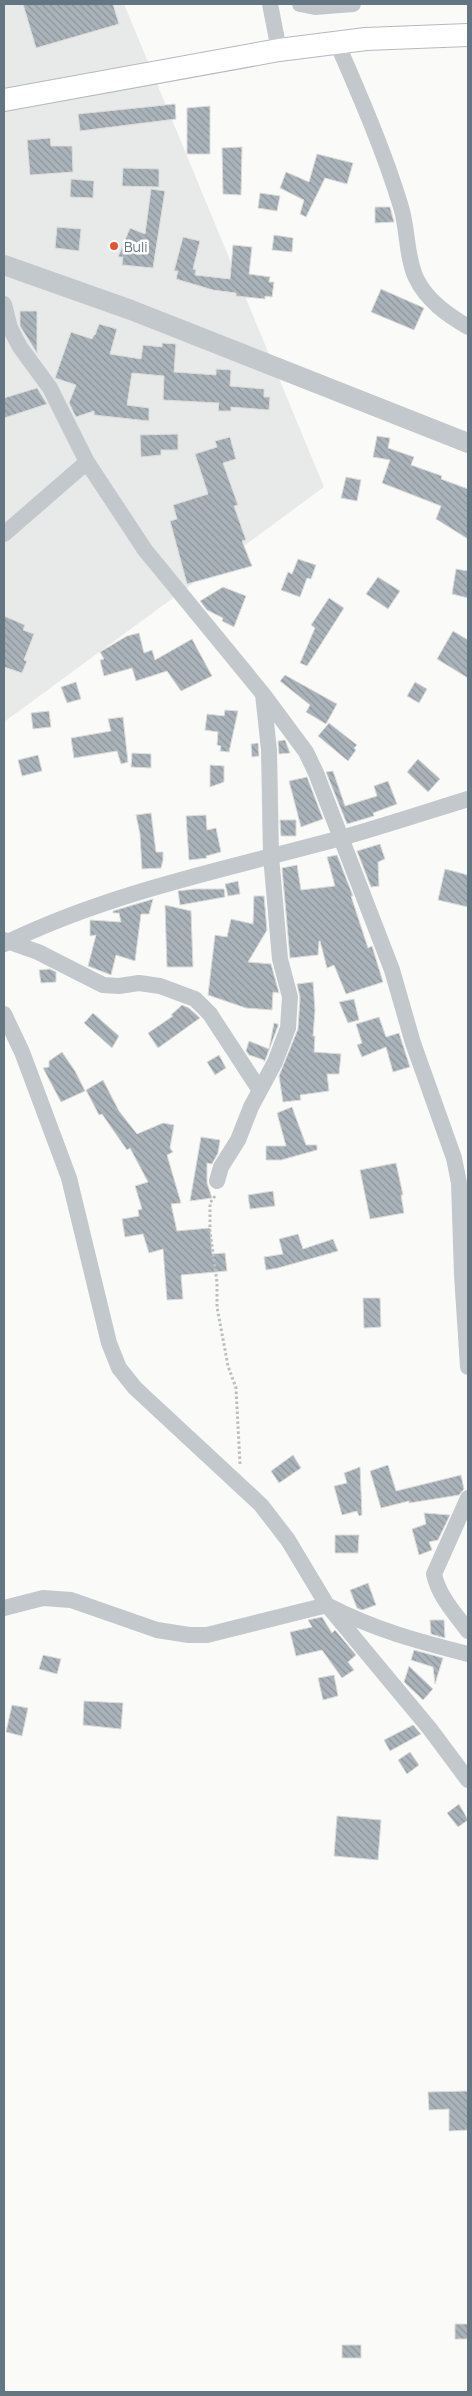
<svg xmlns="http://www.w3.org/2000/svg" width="472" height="2396" font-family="Manrope,sans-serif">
<defs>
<pattern id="building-back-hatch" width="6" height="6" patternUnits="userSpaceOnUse" patternTransform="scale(1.25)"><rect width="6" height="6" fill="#aab3b9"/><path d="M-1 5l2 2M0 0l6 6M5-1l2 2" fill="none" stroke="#8e969c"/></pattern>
</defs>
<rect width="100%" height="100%" fill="#fafaf8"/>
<path fill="#e8e9e9" d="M4 4H124L324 487 4 722Z"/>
<path fill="url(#building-back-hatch)" stroke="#dcdcda" d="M23 4H113L119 24 36 48Z
M175 104 176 119 80 131 78 114Z
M210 106V154H187V108Z
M50 138 51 146H72L73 172 30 175 27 140Z
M242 147 241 195 223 194 222 148Z
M317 154 353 163 347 184 325 178 306 217 300 214 304 200 280 188 286 172 309 182Z
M123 168 159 169V187L122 186Z
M71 179 94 181 93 198 70 197Z
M151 189 165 191 153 268 122 265 123 257H118L130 228 145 234Z
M260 193 280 196 277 211 258 208Z
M375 207H390L394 222 375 223Z
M57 227 81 229 79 251 55 248Z
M274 235 293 238 292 252 272 250Z
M183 237 200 241 193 269 196 270 195 275 230 279 233 245 252 247 249 274 270 277 269 282H274L272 297 265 296V299L236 296V293L213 290 176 279 178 271H174Z
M381 289 424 308 414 330 371 312Z
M20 311H37V353L20 326Z
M99 324 117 329 110 354 141 359 143 345 162 347V343L176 344 174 372 216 375V369L231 370 230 386 264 389V397H270L269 410 231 407V411H218L219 403 163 400 164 376 132 373 127 405 149 408V421L94 415V411L76 417 69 403 76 385 55 378 71 332 92 339 94 335H95Z
M37 388 47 404 4 418V398Z
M178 434V450H161V455L141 457 140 435Z
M377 436 390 438 388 448 414 457 411 465 442 476 441 479 468 489V539L436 519 441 506 382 483 390 460 373 457Z
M230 437 236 459 223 463 238 505 234 506 246 540 242 541 252 566 187 584 170 521 177 519 173 505 208 494 195 454 217 447 215 441Z
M346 477 361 480 357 501 341 498Z
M298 559 316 565 311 579 307 578 300 597 281 590 288 572 292 574Z
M456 569 468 571V598L452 594Z
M378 577 400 591 388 609 366 594Z
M223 587 246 596 234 627 222 621 223 618 207 610 200 601Z
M329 598 344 608 307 666 300 663 315 628 311 625Z
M4 616 25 625 23 630 34 634 24 660 27 661 22 673 4 667Z
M453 631 468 640V678L437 659Z
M139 633 144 653 152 650 155 660 192 639 212 676 181 691 167 671 136 681 132 668 104 676 100 660 104 659 100 652 127 636Z
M285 675 337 704 326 724 306 712 310 705 280 681Z
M76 682 81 699 67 703 61 687Z
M415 682 427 689 419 703 407 696Z
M225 710 238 711 229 752 220 751 221 746 217 745 218 732 205 730 207 714 224 716Z
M49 711 51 727 33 729 31 713Z
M123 717 128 762 121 764 117 751 74 758 71 738 111 731 108 719Z
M329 723 357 745 354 748 356 750 348 761 318 736Z
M285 740 290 753 279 754 278 741Z
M258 743 259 756 252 757 251 744Z
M132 753 151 754V768L131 767Z
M38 755 42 771 22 776 18 760Z
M418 759 440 779 428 792 407 772Z
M210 765 224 766V782L210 787Z
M333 771 345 806 377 796 374 786 388 781 397 804 373 813 374 816 347 824 326 772Z
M307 777 323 819 301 827 289 781Z
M151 813 156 852H163V860L161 868 142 869 140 834 136 815Z
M206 815 207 830 216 828 221 852 206 856 207 858 189 860 186 816Z
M280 820H296V836H281Z
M380 844 385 859 378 862 379 886 371 887 357 851Z
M337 855 353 896H351L368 948 372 946 383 982 346 994 334 965 327 968 320 941H319L318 955 290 958 282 868 297 865 301 890 335 886 327 857Z
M445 869 468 875V907L438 900Z
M238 881 240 894 228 896 225 884Z
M195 889H224L225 897 180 905 178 891Z
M254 896H264L267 930 248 962 271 964 279 993 273 992 272 1010 246 1008 208 995 215 935 227 937 231 919 253 924Z
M153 899 149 914H141L135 961 116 955 111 975 88 966 96 935 90 936V920L121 922 119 913H113V911Z
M165 905 191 911 193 967H167Z
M50 969 56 972V982L41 983 39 970Z
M313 982 315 1010 313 1036H315L314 1052 341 1054 339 1074H327L329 1091 300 1095 301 1100 283 1102 279 1076 298 1029 300 997 297 984Z
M354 999 359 1020 348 1023 339 1002Z
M182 1005 189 1008 200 1018 158 1048 148 1033 173 1016 171 1015Z
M93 1013 119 1036 112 1048 84 1023Z
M379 1017 386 1037 399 1033 410 1067 393 1072 386 1047 362 1057 357 1045 362 1043 356 1024Z
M274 1023 278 1024V1026L266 1058 264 1062V1060L249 1055 246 1051 249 1041 269 1049Z
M62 1052 75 1071 85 1091 61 1102 43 1068 49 1067V1061Z
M219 1055 226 1068 215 1075 207 1062Z
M103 1080 119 1111 137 1134 163 1123 174 1125 170 1148 173 1152 167 1155 181 1203 171 1204 177 1231 210 1228 212 1254 225 1253 227 1271 181 1275 183 1299 167 1300 163 1249 149 1253 143 1234 125 1237 122 1219 139 1216 138 1210 142 1209 135 1186 148 1182 130 1148 127 1150 102 1114 99 1115 86 1090Z
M292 1107 306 1145H317V1150L281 1160H266V1146H286L277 1113Z
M201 1137 220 1140 218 1153 212 1164 207 1163V1183L212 1198 190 1201Z
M396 1163 403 1195H401L404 1213 370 1219 360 1170Z
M273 1191 275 1206 250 1209 248 1195Z
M298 1234 303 1249 333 1239 338 1251 278 1268 266 1270 264 1257 283 1254 279 1239Z
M363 1298H380L381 1327 364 1328Z
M293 1455 301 1468 279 1483 271 1471Z
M388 1465 396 1491 461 1475 464 1489 459 1495 409 1503V1501L381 1508 370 1471Z
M360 1467 362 1515 359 1516 357 1511 342 1515 334 1486 347 1483 344 1473Z
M424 1513 450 1515 438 1540 429 1542 432 1550 419 1555 412 1529 426 1524Z
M335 1535H359L358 1553H335Z
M368 1583 376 1605 362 1610 357 1608 350 1590Z
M322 1617 332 1633 335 1630 356 1655 348 1662 354 1670 342 1678 322 1650 296 1656 290 1632 312 1627 308 1620Z
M430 1620H444L445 1638 431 1634Z
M414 1650 443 1658 435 1684 433 1667 411 1660Z
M43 1655 61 1659 57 1674 39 1669Z
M409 1666 433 1689 423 1700 404 1682Z
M334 1675 338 1696 323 1700 318 1678Z
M84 1701 123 1703 121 1729 83 1725Z
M12 1705 28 1708 22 1736 6 1732Z
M413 1725 421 1734 390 1751 384 1740Z
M410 1752 419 1765 407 1774 398 1760Z
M459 1804 468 1820 458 1827 447 1813Z
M337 1816 381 1820 378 1860 334 1856Z
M468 2091V2130L449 2131V2109L429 2110 428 2092Z
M455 2324H468V2339H455Z
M342 2345H361V2358H342Z"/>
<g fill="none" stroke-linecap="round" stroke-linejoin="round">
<defs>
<path id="secondary" d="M4 100 279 50 366 39 468 35"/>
</defs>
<use href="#secondary" stroke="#b3babf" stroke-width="24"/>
<path stroke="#bbbfc2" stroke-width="3" stroke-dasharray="2.5 2.5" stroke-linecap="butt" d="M215 1196 210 1203V1231L217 1282V1307L228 1366 236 1388 240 1464"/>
<path stroke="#c3c8cc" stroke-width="16" d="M270 4 279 50
M300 4 315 7 353 4
M337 43C360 96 384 151 401 207 408 230 406 256 416 278 427 301 448 315 468 327
M4 304 10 328 20 347 50 388 87 462 145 550 263 694 306 752 316 773 392 970 413 1043 454 1158 459 1183 462 1275 468 1367
M4 534 87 462
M4 940 38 952 103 985 119 986 139 983 160 986 195 999 210 1014 259 1089
M4 944C110 892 227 869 341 838 384 826 426 812 468 799
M4 1014 22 1052 69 1178 109 1343 119 1368 135 1388 261 1505 288 1540 327 1605 430 1729 468 1780
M217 1181 221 1167 238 1140 251 1107 275 1062 288 1028 290 997 280 959 271 856 269 750 263 694
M468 1498 434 1574C439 1597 455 1613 468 1631
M4 1608 43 1598 71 1600 157 1630 189 1635H207L327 1605C375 1630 417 1641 468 1654"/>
<path stroke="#c3c8cc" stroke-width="20" d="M4 265 131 310 468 443"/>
<use href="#secondary" stroke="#fff" stroke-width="22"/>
</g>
<circle fill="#e4572e" stroke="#fff" stroke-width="2" cx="114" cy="246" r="5"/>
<g text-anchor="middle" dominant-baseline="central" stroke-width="5" stroke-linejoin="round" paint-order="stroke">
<g font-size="14" fill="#657683" stroke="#fff" text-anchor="start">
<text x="124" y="246">Buli</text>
</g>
</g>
<rect width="472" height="2396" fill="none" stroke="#657683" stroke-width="10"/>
</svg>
